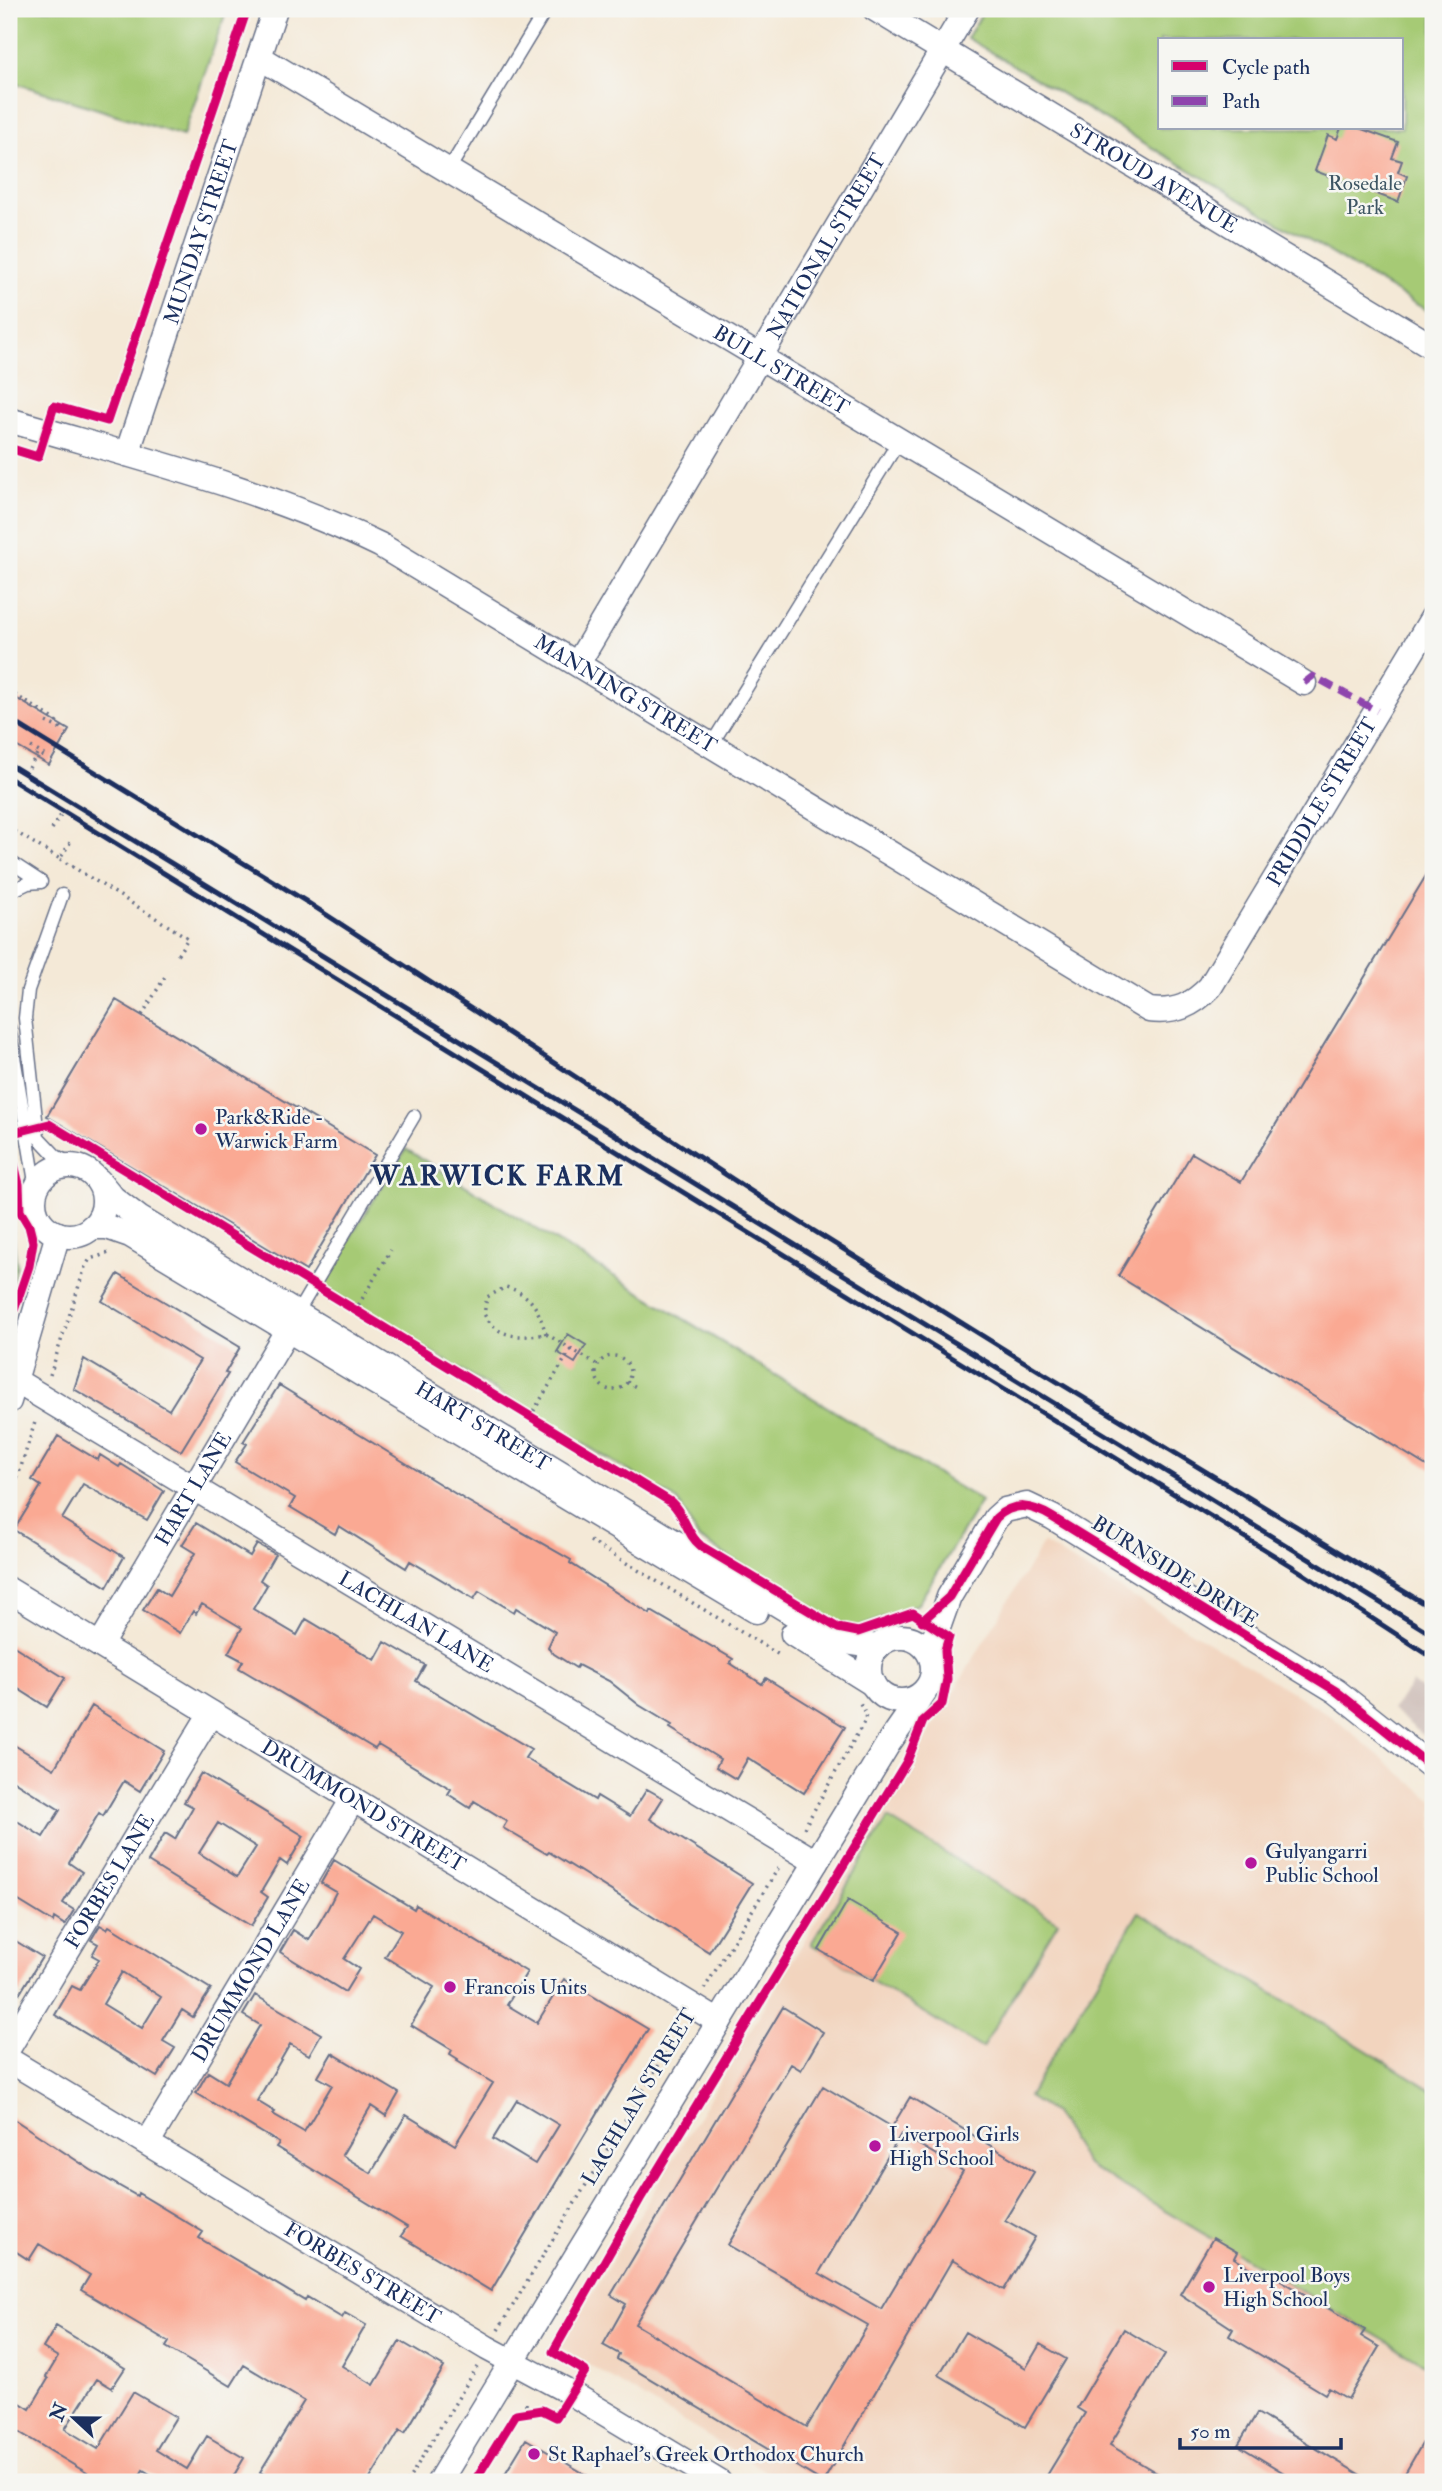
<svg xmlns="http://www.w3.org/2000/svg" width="1442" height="2491" font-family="'IM FELL Double Pica',serif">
<rect width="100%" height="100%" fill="#f6f6f2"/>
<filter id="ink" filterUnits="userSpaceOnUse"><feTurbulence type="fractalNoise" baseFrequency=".0143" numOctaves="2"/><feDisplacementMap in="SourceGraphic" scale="14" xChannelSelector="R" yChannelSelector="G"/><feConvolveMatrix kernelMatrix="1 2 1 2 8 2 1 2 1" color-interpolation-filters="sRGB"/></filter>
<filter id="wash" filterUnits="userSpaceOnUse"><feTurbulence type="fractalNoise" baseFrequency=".00686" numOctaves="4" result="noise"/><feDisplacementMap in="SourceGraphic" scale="28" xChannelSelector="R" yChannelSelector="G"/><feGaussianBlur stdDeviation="1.57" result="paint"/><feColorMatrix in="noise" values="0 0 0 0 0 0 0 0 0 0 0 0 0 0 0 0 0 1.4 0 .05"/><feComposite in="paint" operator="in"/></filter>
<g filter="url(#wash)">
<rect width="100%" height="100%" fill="#f4e9d7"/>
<path fill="#f2d4be" d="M1043 1543 1330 1715 1433 1800V2482H783L560 2347Z"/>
<path fill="#cfc0ba" d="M1412 1683 1433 1698V1743L1392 1710Z"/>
<path fill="#a6ca74" stroke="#607c69" stroke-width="2" fill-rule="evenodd" d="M9 9H227L183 136 9 81Z
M985 9H1433V314L967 38ZM1160 40H1402V128H1160Z
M406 1149 981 1501 918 1604 863 1626 854 1628 836 1622 698 1538 678 1501 320 1285Z
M9 1209 17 1265 9 1293Z
M888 1818 1058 1922 982 2048 811 1944Z
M1139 1912 1433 2091V2369L1087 2165 1054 2113 1028 2097Z"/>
<g id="blocks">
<path fill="#faa993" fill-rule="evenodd" d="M1341 128H1359L1398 142 1392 158 1402 161 1398 172 1407 176 1398 202 1315 171 1328 135 1337 139Z
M9 694 69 730 49 765 9 742Z
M1433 864V1470L1118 1276 1192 1153 1241 1182Z
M116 1000 375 1155 306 1271 47 1116Z
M118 1274 240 1347 225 1373 228 1374 181 1451 74 1389 84 1359 169 1410 200 1360 102 1301Z
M568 1334 586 1345 575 1363 557 1352Z
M279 1385 464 1499 571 1560 570 1563 650 1614 651 1611 733 1659 730 1663 762 1684 766 1678 845 1727 804 1793 748 1758 736 1779 716 1767 720 1759 670 1728 672 1725 639 1705 609 1681 578 1665 576 1668 551 1652 548 1647 555 1632 516 1608 514 1612 479 1591 474 1599 410 1561 406 1568 339 1526 335 1534 290 1507 295 1498 235 1462 247 1444 243 1442Z
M58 1436 98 1460 100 1455 119 1467 121 1464 164 1491 147 1520 83 1484 62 1519 124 1557 107 1587 14 1530 41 1486 32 1480Z
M196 1523 250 1556 257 1544 275 1554 260 1580 267 1585 253 1609 297 1635 306 1619 375 1660 385 1642 425 1665 416 1681 531 1749 525 1758 595 1800 597 1796 630 1816 647 1789 663 1798 650 1819 752 1883 709 1952 549 1852 547 1854 503 1828 507 1821 474 1801 470 1808 448 1794 451 1789 378 1745 375 1749 239 1668 243 1661 228 1653 242 1628 202 1604 196 1614 193 1611 180 1633 143 1610 157 1588 169 1596 195 1553 182 1545Z
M9 1643 65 1678 47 1707 9 1683Z
M92 1706 164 1751 140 1791 124 1781 103 1816 99 1813 69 1863 82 1872 63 1903 74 1910 65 1925 54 1918 53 1922 9 1895V1816L43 1837 60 1810 9 1778V1742L54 1769Z
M201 1773 304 1836 287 1865 280 1860 261 1892 268 1897 251 1926 148 1862 165 1833 175 1839 193 1807 184 1802ZM218 1823 256 1847 237 1877 199 1853Z
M334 1860 414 1909 416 1905 527 1972 507 2005 537 2023 564 1979 648 2029 491 2291 401 2236 407 2227 276 2147 279 2143 196 2093 208 2072 226 2083 260 2025 243 2015 255 1995 321 2034 309 2055 290 2044 257 2101 275 2112 273 2114 304 2132 332 2085 318 2077 332 2053 399 2093 386 2116 371 2106 342 2155 371 2173 406 2115 455 2145 493 2083 457 2061 458 2059 450 2054 452 2050 411 2025 434 1987 385 1957 401 1931 373 1914 344 1959 359 1969 345 1992 280 1952 293 1930 309 1940 328 1908 336 1892 321 1883ZM517 2100 559 2125 535 2164 493 2139Z
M848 1900 902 1932 873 1981 819 1950Z
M100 1925 107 1929 109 1926 211 1989 193 2017 182 2010 163 2041 175 2048 157 2077 55 2015 72 1986 80 1990 99 1959 92 1955 98 1944 91 1940ZM122 1972 161 1997 142 2028 103 2004Z
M9 1937 42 1957 20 1993 9 1986Z
M783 2007 823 2032 801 2070 791 2064 635 2324 807 2427 868 2325 728 2245 823 2086 892 2127 910 2097 1034 2172 1005 2220 1035 2237 1004 2290 952 2260 823 2482 617 2359 619 2354 603 2345 626 2304 611 2295ZM901 2134 963 2171 881 2309 819 2273Z
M9 2116 91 2170 137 2196 138 2193 203 2232 199 2238 305 2301 307 2297 342 2318 345 2313 366 2325 342 2366 374 2385 400 2341 444 2367 405 2433 400 2430 368 2482H276L260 2472 304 2401 244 2365 231 2386 166 2347 169 2342 81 2290 90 2275 39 2244 29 2260 9 2247Z
M1213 2238 1237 2252 1234 2258 1264 2277 1267 2272 1365 2330 1361 2336 1379 2347 1348 2399 1329 2388 1325 2394 1229 2336 1233 2329 1180 2294Z
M56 2326 125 2368 112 2388 97 2379 65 2429 98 2449 133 2392 176 2417 156 2450 187 2469 207 2436 244 2458 230 2482H163L143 2470 136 2482H88L92 2476 9 2426V2396L30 2409 48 2379 46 2377 58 2357 43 2348Z
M1124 2329 1165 2354 1110 2445 1172 2482H1043L1085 2413 1077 2408Z
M965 2332 1026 2368 1040 2344 1066 2359 1025 2427 939 2375Z
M1257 2413 1372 2482H1299L1238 2445Z
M1433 2425V2482H1400Z
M526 2439 598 2482H500Z"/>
</g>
</g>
<g filter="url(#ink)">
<use href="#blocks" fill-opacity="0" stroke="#677088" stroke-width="2"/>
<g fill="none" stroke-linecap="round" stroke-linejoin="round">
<defs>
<path id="lane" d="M448 171 546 9
M711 745 899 441
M9 861 41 882
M9 892 28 883 41 882
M62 895 28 990 25 1018 38 1137 56 1156 74 1165
M9 1027 36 1188
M296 1315 414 1116"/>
<g id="street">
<path id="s1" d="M875 9 1433 347"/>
<path id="s2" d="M259 57 1304 683"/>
<path id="s3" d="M9 420C134 457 262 488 380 545L1149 1010C1175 1013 1192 1006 1210 987L1433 617"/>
<path id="s4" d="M127 454 275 9"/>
<path id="s5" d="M578 663 967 9"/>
<circle cx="69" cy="1201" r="35"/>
<path id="s6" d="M99 1181 113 1198 139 1218 825 1633 845 1642 878 1647"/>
<path d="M92 1227H107L130 1235 756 1611"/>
<path id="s7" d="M16 1381 816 1862"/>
<path d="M9 1401 58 1234"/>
<path id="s8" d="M9 1590 719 2022"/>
<path d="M793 1634 873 1684"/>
<circle cx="901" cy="1669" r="32"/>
<path id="s9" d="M100 1645 287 1331"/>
<path d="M929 1653 949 1597 996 1518 1005 1510 1027 1505 1052 1517 1336 1691 1433 1768"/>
<path id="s10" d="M9 2047 211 1713"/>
<path id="s11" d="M9 2060 487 2348 571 2393 719 2482"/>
<path id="s12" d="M148 2142 353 1799"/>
<path d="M439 2482 888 1744 925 1691"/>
</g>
</defs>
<use href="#lane" stroke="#677088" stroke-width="15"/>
<use href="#street" stroke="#677088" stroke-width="27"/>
<path stroke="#677088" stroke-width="3.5" stroke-dasharray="2 5" stroke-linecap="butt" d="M9 691 54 719 63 729
M46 722 61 729
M31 747 44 755
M29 768 37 754 47 758
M9 828 60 859 71 841
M52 829 61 815
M60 859 188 938 177 956
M142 1015 166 975
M355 1311 391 1250
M546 1334C538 1309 533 1295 506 1287L487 1297 484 1314C498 1339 520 1338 546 1334L598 1365
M596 1373a17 17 0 1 1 34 0a17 17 0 1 1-34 0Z
M50 1375 85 1267 90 1259 109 1253
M627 1382 636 1387
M530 1417 571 1349
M9 1505 36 1419
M590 1541 781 1656
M804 1828 863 1724 866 1715 860 1703
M704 1989 779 1867
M498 2330 682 2026
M526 2412V2403
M407 2482 477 2367"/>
<use href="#lane" stroke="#fff" stroke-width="12"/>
<use href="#street" stroke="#fff" stroke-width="24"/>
<path stroke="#1b2f5e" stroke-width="5" d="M9 719 307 902 774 1206 1023 1361 1433 1609
M9 764 1433 1635
M9 778 1293 1567 1433 1658"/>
<path stroke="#8e44ad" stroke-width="7" stroke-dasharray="14 7" stroke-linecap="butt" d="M1304 683 1313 676 1377 711"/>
<defs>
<path id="cycleway" d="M9 448 38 457 54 406 107 421 247 9
M9 1134 49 1124 671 1502C686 1516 686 1534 701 1546L838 1628 858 1632 913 1613 949 1637 945 1650 947 1679 942 1704 923 1721 907 1761 640 2199 553 2352 585 2371 556 2417 542 2410 516 2414 474 2482
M9 1144 19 1184 20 1211 29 1226 33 1242 29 1266 9 1325
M922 1621 949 1597 996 1518C1014 1501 1032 1505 1052 1517L1336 1691 1433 1768"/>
</defs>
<use href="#cycleway" stroke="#f6f6f2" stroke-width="13"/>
<use href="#cycleway" stroke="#d6006c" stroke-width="9"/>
</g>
</g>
<g fill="#b5179e" stroke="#f6f6f2" stroke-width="2.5">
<circle cx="201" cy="1129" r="7"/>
<circle cx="1251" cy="1863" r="7"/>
<circle cx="450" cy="1987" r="7"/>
<circle cx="875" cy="2146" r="7"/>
<circle cx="1209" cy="2287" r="7"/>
<circle cx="534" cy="2454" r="7"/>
</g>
<g text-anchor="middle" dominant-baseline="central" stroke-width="5" stroke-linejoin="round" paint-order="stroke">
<g font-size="21" fill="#1b2f5e" stroke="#f6f6f2">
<text stroke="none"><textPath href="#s1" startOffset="326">STROUD AVENUE</textPath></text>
<text stroke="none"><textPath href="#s4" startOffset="234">MUNDAY STREET</textPath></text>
<text stroke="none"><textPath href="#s5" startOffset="485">NATIONAL STREET</textPath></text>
<text stroke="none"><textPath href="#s2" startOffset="609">BULL STREET</textPath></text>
<text stroke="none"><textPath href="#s3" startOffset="679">MANNING STREET</textPath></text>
<text stroke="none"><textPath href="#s3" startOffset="1575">PRIDDLE STREET</textPath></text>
<text stroke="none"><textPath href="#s6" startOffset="457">HART STREET</textPath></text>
<text stroke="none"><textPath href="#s9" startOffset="182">HART LANE</textPath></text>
<text transform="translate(1175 1572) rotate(32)">BURNSIDE DRIVE</text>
<text stroke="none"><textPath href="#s7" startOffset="467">LACHLAN LANE</textPath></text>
<text stroke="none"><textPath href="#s8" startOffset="415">DRUMMOND STREET</textPath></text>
<text stroke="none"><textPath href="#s10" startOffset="194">FORBES LANE</textPath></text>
<text stroke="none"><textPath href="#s12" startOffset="200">DRUMMOND LANE</textPath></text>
<text transform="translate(639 2097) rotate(-59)">LACHLAN STREET</text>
<text stroke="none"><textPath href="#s11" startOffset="413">FORBES STREET</textPath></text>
</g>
<g font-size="21" fill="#3e5664" stroke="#f6f6f2">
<text x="1365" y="183">Rosedale<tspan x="1365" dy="24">Park</tspan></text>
</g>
<g font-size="21" fill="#1b2f5e" stroke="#f6f6f2" text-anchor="start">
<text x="215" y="1117">Park&amp;Ride -<tspan x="215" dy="24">Warwick Farm</tspan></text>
<text x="1265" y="1851">Gulyangarri<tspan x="1265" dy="24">Public School</tspan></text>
<text x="464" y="1987">Francois Units</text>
<text x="889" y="2134">Liverpool Girls<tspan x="889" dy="24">High School</tspan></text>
<text x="1223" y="2275">Liverpool Boys<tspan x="1223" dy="24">High School</tspan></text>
<text x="548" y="2454">St Raphael’s Greek Orthodox Church</text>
</g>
<g font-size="28" font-weight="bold" letter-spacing="2" fill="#1b2f5e" stroke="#f6f6f2">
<text x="498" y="1176">WARWICK FARM</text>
</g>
</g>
<rect width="1442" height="2491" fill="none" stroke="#f6f6f2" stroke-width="35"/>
<rect x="1158" y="38" width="245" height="91" fill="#f6f6f2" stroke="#9ea6b7" stroke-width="2"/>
<rect x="1172" y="61" width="35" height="10" fill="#d6006c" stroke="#9ea6b7" stroke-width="2"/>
<text x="1222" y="74" font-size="21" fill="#1b2f5e">Cycle path</text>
<rect x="1172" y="96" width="35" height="10" fill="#8e44ad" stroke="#9ea6b7" stroke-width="2"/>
<text x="1222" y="108" font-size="21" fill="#1b2f5e">Path</text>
<g transform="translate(74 2418) rotate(292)" stroke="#f6f6f2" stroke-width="5" paint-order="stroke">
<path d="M0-5L12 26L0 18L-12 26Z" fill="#1b2f5e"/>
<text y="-10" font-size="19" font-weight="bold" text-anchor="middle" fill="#1b2f5e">N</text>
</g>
<path d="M1180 2438v10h161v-10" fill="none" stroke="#1b2f5e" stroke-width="3.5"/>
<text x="1190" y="2438" font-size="21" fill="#1b2f5e" stroke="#f6f6f2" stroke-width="5" paint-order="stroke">50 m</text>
</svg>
